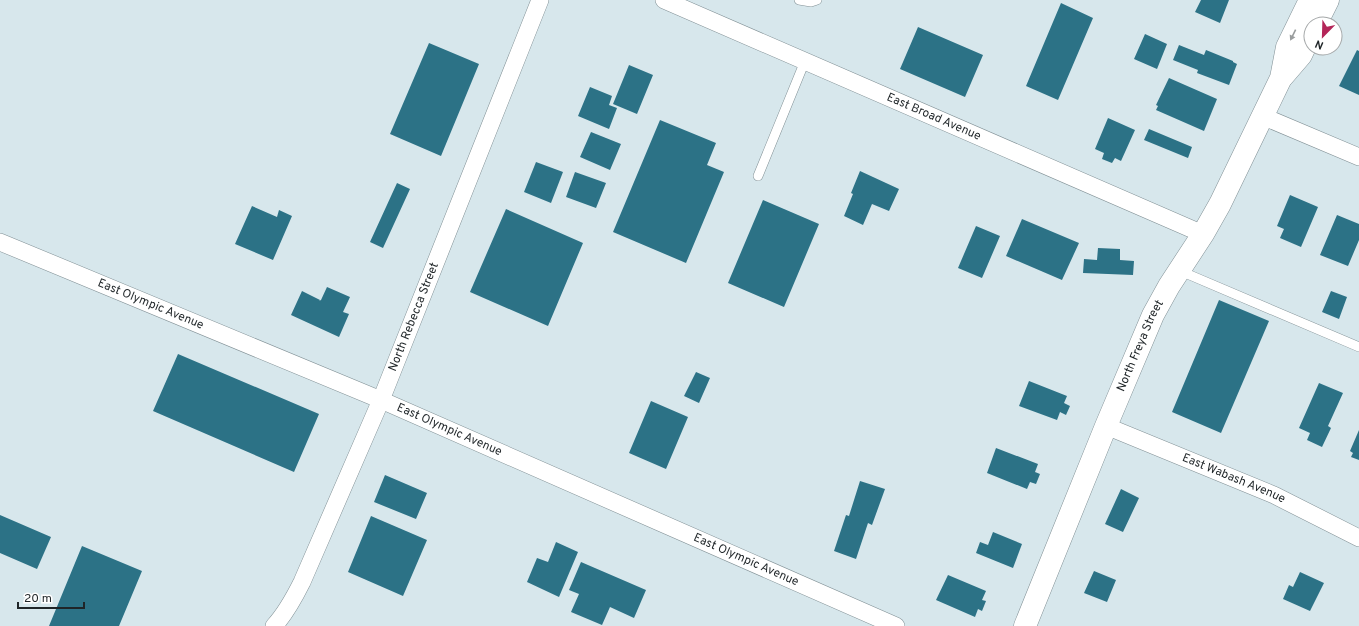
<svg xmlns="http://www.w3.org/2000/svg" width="1359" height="626" font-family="Overpass,sans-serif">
<rect width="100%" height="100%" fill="#d7e7ec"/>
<path fill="#2c7286" d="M1201 0H1229L1220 23 1195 12Z
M1061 3 1093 18 1058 100 1026 86Z
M918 27 983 55 965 97 900 69Z
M1145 34 1167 44 1157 69 1134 59Z
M429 43 479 64 441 156 390 134Z
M1179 45 1204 55 1206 50 1233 61V62L1237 64 1229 85 1197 73 1198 70 1173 60Z
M1357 50 1359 51V95L1339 86Z
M629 65 653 75 637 114 613 104Z
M1169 78 1217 99 1204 131 1156 110 1158 106 1156 105Z
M590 87 612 96 609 105 617 108 609 129 578 116Z
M1108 118 1135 130 1121 161 1115 158 1112 163 1102 159 1104 153 1095 149Z
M660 120 716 143 707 165 724 172 686 263 613 232Z
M1149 129 1192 147 1188 158 1144 140Z
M591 132 621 144 610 170 580 157Z
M536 162 563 172 551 203 524 192Z
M860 171 899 189 889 211 872 204 863 225 844 216 853 194 851 193Z
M575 172 606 183 596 208 566 197Z
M397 183 410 189 383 248 370 242Z
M1290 195 1318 207 1301 247 1280 238 1284 229 1277 226Z
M763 200 819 224 784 307 728 283Z
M252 206 277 217 279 210 292 216 273 260 235 244Z
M506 209 583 243 548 326 470 292Z
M1337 215 1359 224V240L1348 266 1320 255Z
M1022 219 1079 243 1062 280 1006 256Z
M976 226 1000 236 982 278 958 268Z
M1098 248 1120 249V260L1134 261 1133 275 1083 273 1084 259 1097 260Z
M327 287 350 297 343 312 349 314 339 337 291 315 302 291 320 300 319 301 321 300Z
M1331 291 1347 297 1339 319 1322 312Z
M1219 300 1269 321 1221 433 1172 412Z
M178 354 319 414 294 472 153 411Z
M696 372 710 378 699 403 684 396Z
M1029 381 1067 396 1064 403 1070 406 1066 415 1060 412 1057 420 1019 406Z
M1319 383 1343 393 1328 426 1331 428 1322 447 1307 440 1310 433 1299 428Z
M651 401 688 417 666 469 629 453Z
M1359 430V460L1351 457 1353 453 1350 451Z
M996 448 1038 464 1035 472 1040 474 1036 484 1030 482 1027 489 987 473Z
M385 475 427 493 416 519 374 502Z
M860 481 885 489 872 525 868 523 856 559 834 551 846 515 849 516Z
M1121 489 1139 498 1123 532 1105 524Z
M0 515 51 537 37 569 0 553Z
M371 516 427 540 403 596 348 572Z
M993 532 1022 544 1013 568 976 553 980 542 988 545Z
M556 542 578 552 559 597 527 582 537 558 548 562Z
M82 546 142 571 119 626H49Z
M581 562 646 590 634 618 610 607 602 625 571 612 579 594 569 590Z
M1094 571 1116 580 1107 602 1084 593Z
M1300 572 1324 583 1310 611 1283 599 1289 585 1293 587Z
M948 575 986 591 982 600 986 601 982 611 978 609 975 617 936 600Z"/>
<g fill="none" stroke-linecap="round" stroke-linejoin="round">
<defs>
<path id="lane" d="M799 0 811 2 817 0
M758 176 805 61
M1178 270 1359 347"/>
<g id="street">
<path id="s1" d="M664 0 1203 234"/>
<path d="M1262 116 1359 157"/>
<path id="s2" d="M0 242 381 400 896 626"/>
<path id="s3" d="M1106 426 1274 495 1359 538"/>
<path id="s4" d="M274 626C286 613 294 598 302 582L381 400 540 0"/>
</g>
<g id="secondary">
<path d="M1316 24 1328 0"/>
<path d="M1283 76 1301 55 1311 34"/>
<path id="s5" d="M1025 626 1106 426 1153 315 1169 286 1203 234 1220 204 1281 78 1287 47 1310 0"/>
</g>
</defs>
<use href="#lane" stroke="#829196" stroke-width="10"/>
<use href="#street" stroke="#829196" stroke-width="18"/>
<use href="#secondary" stroke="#829196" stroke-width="23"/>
<use href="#lane" stroke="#fff" stroke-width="9"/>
<use href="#street" stroke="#fff" stroke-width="17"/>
<use href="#secondary" stroke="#fff" stroke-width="22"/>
</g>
<defs><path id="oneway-solid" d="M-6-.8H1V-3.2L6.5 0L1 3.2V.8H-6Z"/></defs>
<use fill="#9a9d9e" href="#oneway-solid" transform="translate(1293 35) rotate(116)"/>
<g text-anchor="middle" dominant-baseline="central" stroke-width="4" stroke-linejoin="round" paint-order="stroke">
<g font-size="12" fill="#1f2528" stroke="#fff">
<text stroke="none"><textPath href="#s1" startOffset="294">East Broad Avenue</textPath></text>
<text stroke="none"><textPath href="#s2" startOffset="163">East Olympic Avenue</textPath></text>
<text stroke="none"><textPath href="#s4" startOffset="340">North Rebecca Street</textPath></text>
<text stroke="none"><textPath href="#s5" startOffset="303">North Freya Street</textPath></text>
<text stroke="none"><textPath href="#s2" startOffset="487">East Olympic Avenue</textPath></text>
<text stroke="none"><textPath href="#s3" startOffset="138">East Wabash Avenue</textPath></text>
<text stroke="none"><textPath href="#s2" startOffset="811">East Olympic Avenue</textPath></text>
</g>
</g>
<g transform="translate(1323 36) rotate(203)"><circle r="19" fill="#ffffff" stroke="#a5a8a9"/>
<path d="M0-3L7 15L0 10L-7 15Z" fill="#b42558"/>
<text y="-6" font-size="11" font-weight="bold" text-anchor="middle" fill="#1f2528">N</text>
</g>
<path d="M18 602v6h66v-6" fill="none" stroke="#1f2528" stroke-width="2"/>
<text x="24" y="602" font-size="12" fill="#1f2528" stroke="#ffffff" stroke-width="3" paint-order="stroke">20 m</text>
</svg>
